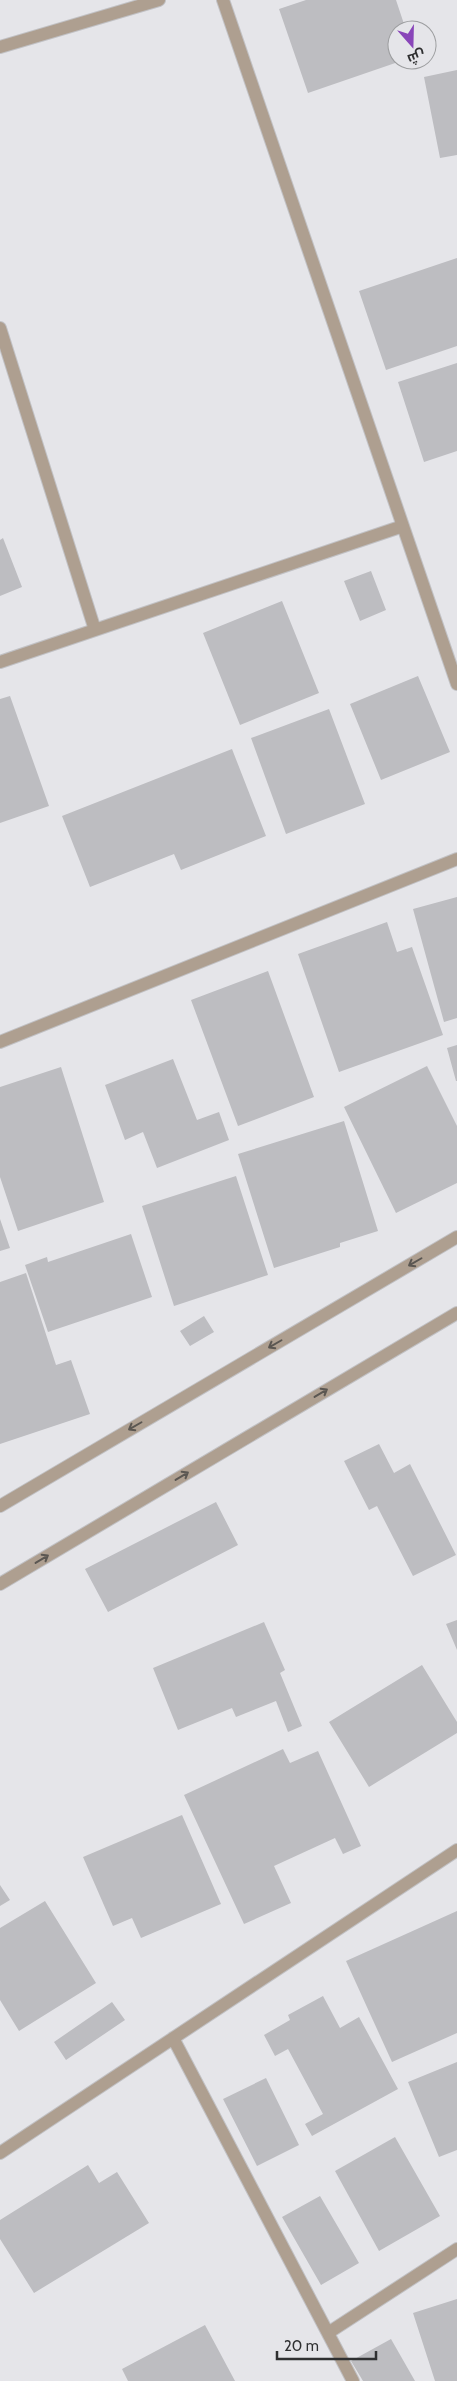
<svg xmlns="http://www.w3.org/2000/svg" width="457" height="2381" font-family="Cabin,Cairo,sans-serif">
<rect width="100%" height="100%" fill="#e5e5e9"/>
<path fill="#bdbdc1" d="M306 0H396L406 30H397V60H404L308 93 279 9Z
M457 70V155L440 158 424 77Z
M457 258V346L386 370 359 291Z
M457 363V451L424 462 398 382Z
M3 538 22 587 0 596V540Z
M371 571 386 610 360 621 344 581Z
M282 601 319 693 240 725 203 633Z
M418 676 450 752 381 780 350 704Z
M10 696 49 806 0 823V699Z
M329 709 365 804 286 834 251 738Z
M232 749 266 836 181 870 174 854 90 887 62 816Z
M457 897V1018L444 1022 413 909Z
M387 922 397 952 412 947 443 1035 339 1072 298 954Z
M268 971 314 1097 238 1126 191 1000Z
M457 1045V1081H456L447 1048Z
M173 1059 197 1120 219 1112 229 1140 157 1168 143 1132 125 1140 105 1085Z
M427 1066 457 1126V1183L396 1213 344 1107Z
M61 1067 104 1202 18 1231 0 1177V1087Z
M344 1121 378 1231 340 1243V1247L274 1268 238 1154Z
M236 1176 268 1275 174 1306 142 1206Z
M0 1219 10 1248 0 1251Z
M131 1234 152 1297 48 1332 25 1265 47 1257 48 1262Z
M26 1273 56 1365 71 1360 90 1414 0 1444V1282Z
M204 1316 214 1332 190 1346 180 1331Z
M379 1444 394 1473 410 1464 456 1555 413 1576 377 1506 369 1510 344 1461Z
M216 1502 238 1545 108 1612 85 1569Z
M457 1620V1650L446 1624Z
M264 1622 285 1670 280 1673 302 1726 288 1732 276 1701 236 1717 232 1708 178 1730 153 1668Z
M422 1665 457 1722V1733L369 1787 329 1722Z
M283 1749 290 1763 318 1751 361 1846 343 1854 335 1838 274 1866 291 1903 244 1924 184 1795Z
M182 1815 221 1904 141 1938 132 1918 113 1926 83 1857Z
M0 1885 10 1900 0 1906Z
M45 1901 96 1983 19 2031 0 2000V1928Z
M457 1911V2033L392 2062 346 1961Z
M323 1996 340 2028 359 2017 398 2089 312 2136 305 2124 323 2114 288 2049 275 2056 264 2035 290 2020 288 2015Z
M112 2002 125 2020 66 2060 54 2042Z
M457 2062V2150L439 2157 408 2082Z
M266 2078 299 2145 257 2166 223 2099Z
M395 2137 440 2216 379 2251 335 2171Z
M88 2165 99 2183 117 2172 149 2223 34 2293 0 2239V2220Z
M320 2196 359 2263 321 2285 282 2217Z
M457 2299V2381H435L413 2313Z
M205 2325 235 2381H128L122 2369Z
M391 2339 415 2381H363L351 2361Z"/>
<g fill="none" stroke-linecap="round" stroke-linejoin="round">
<defs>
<path id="street" d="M223 0 457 684
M0 47 159 0
M0 328 95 630
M0 662 403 526
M0 1042 457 859
M0 1506 457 1237
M0 1584 457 1313
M173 2038 353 2381
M0 2153 457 1850
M328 2333 457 2249"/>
</defs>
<use href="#street" stroke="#c1c1c4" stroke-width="14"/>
<use href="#street" stroke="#ae9f90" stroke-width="12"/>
</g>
<defs><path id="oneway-shaft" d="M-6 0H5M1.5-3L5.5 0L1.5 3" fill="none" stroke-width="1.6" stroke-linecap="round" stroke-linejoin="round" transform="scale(1.25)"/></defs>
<g stroke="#5b5752">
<use href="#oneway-shaft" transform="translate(415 1262) rotate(150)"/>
<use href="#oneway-shaft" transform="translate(275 1344) rotate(150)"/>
<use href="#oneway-shaft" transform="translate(321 1393) rotate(-31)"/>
<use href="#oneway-shaft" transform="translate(135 1426) rotate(150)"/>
<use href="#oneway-shaft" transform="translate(182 1476) rotate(-31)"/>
<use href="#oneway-shaft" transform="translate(42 1559) rotate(-31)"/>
</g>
<g transform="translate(412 45) rotate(160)"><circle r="24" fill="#e5e5e9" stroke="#9c9d9f"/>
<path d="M0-4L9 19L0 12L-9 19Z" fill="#8945b9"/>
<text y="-8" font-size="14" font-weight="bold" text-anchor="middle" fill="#2f3031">ش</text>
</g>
<path d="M277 2351v8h99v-8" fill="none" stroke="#2f3031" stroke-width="2.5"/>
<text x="284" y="2351" font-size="15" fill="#2f3031" stroke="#e5e5e9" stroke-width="4" paint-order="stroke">20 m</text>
</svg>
